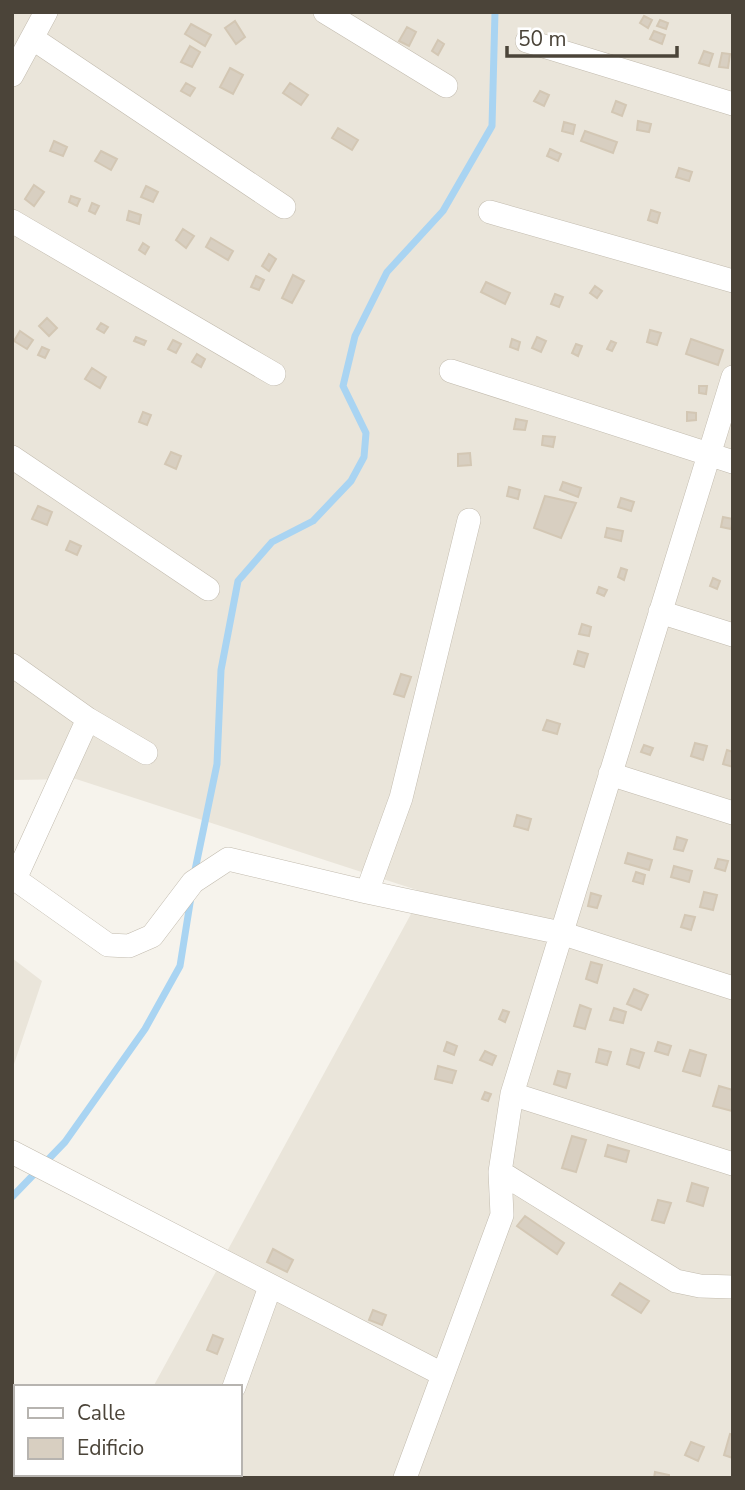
<svg xmlns="http://www.w3.org/2000/svg" width="745" height="1490" font-family="'Nunito Sans',sans-serif">
<rect width="100%" height="100%" fill="#f6f3ec"/>
<path fill="#eae5da" d="M12 12H733V1478H103L105 1474H240V1387H153L423 892 76 779 12 780Z
M12 958 42 981 12 1070Z"/>
<g fill="none" stroke-linecap="round" stroke-linejoin="round">
<path stroke="#a9d4f2" stroke-width="7" d="M194 875 217 764 221 670 238 581 272 542 313 521 351 481 364 457 366 433 343 386 355 336 387 272 443 211 492 126 495 12
M12 1197 65 1142 145 1029 180 966 191 897"/>
</g>
<path fill="#d8cfc1" stroke="#d3c7b4" stroke-width="2" d="M644 16 652 20 648 28 640 23Z
M660 20 668 23 666 29 657 26Z
M235 21 245 37 236 44 225 28Z
M191 24 211 35 205 46 185 34Z
M407 27 416 32 409 46 399 41Z
M654 31 665 35 662 44 650 39Z
M438 40 444 44 438 55 432 51Z
M190 46 200 52 192 67 181 62Z
M704 51 713 54 709 66 699 63Z
M722 53 730 54 728 68 719 67Z
M230 68 243 75 233 94 220 87Z
M186 83 195 88 190 96 181 91Z
M290 83 308 95 301 105 283 93Z
M540 91 549 95 544 106 534 101Z
M616 101 626 105 622 116 612 112Z
M638 121 651 124 649 132 637 130Z
M564 122 575 125 573 134 562 131Z
M338 128 358 140 352 150 332 138Z
M585 131 617 142 613 153 581 141Z
M54 141 67 147 63 156 50 151Z
M550 149 561 154 558 161 547 156Z
M101 151 117 159 111 170 95 161Z
M679 168 692 172 689 181 676 177Z
M34 185 44 192 34 206 25 199Z
M146 186 158 192 153 202 141 197Z
M71 196 80 199 77 206 69 202Z
M92 203 99 206 95 214 89 211Z
M651 210 660 213 657 223 648 220Z
M129 211 141 215 139 224 127 220Z
M183 229 194 236 186 248 176 240Z
M211 238 233 251 228 260 206 247Z
M143 243 149 247 145 254 139 250Z
M269 254 276 259 269 271 262 266Z
M293 275 304 281 292 303 282 298Z
M256 276 264 280 259 290 251 287Z
M486 282 510 293 505 304 481 292Z
M595 286 602 291 597 298 590 293Z
M555 294 563 297 559 307 551 304Z
M47 318 57 328 49 336 39 326Z
M101 323 108 327 104 333 97 329Z
M650 330 661 333 657 345 647 342Z
M20 331 33 340 27 349 14 341Z
M136 337 146 341 144 345 134 341Z
M537 337 546 341 541 352 532 348Z
M512 339 520 342 518 350 510 347Z
M691 339 723 350 718 365 686 354Z
M173 340 181 344 176 353 168 349Z
M611 341 616 343 612 351 607 349Z
M576 344 582 346 578 356 572 353Z
M42 347 49 350 45 358 38 355Z
M197 354 205 359 201 367 192 362Z
M92 368 106 377 100 388 85 379Z
M699 386H707L706 394 699 393Z
M143 412 151 415 147 425 139 422Z
M687 412 696 413V420L687 421Z
M516 419 527 421 525 430 514 429Z
M543 436 555 437 553 447 542 445Z
M171 452 181 456 176 469 165 464Z
M470 453 471 465 458 466V454Z
M563 482 581 488 578 497 560 490Z
M509 487 520 490 518 499 507 496Z
M545 496 576 503 561 538 534 528Z
M621 498 634 502 631 511 618 507Z
M38 506 52 512 47 525 32 519Z
M723 517 733 519 731 529 721 527Z
M607 528 623 531 621 541 605 537Z
M70 541 81 546 77 555 66 550Z
M621 568 627 570 624 580 618 577Z
M713 578 720 581 717 589 710 586Z
M599 587 607 590 604 596 597 593Z
M582 624 591 627 589 636 579 634Z
M578 651 588 654 584 667 574 664Z
M401 674 411 677 404 697 394 694Z
M547 720 560 724 557 734 543 730Z
M695 743 707 746 703 760 691 756Z
M644 745 653 748 650 755 641 752Z
M727 750 733 752V767L723 764Z
M517 815 531 819 528 830 514 826Z
M677 837 687 840 683 851 674 849Z
M628 853 652 860 649 870 625 863Z
M718 859 728 861 725 871 715 868Z
M674 866 692 871 689 882 671 877Z
M636 872 645 875 643 884 633 881Z
M704 892 717 895 713 910 700 907Z
M591 893 601 896 597 908 588 906Z
M685 915 695 917 691 930 681 927Z
M591 962 602 965 597 983 586 979Z
M634 989 648 995 641 1010 627 1004Z
M580 1005 591 1009 585 1029 574 1026Z
M614 1008 626 1012 623 1023 610 1020Z
M503 1010 509 1012 505 1022 499 1019Z
M447 1042 457 1046 454 1055 444 1051Z
M658 1042 671 1046 668 1055 655 1051Z
M599 1049 611 1052 607 1065 596 1062Z
M631 1049 644 1053 639 1068 627 1064Z
M690 1050 706 1055 700 1076 683 1071Z
M485 1051 496 1056 492 1065 480 1060Z
M438 1066 456 1071 452 1083 435 1079Z
M558 1071 570 1074 566 1088 554 1084Z
M719 1086 733 1090 732 1111 713 1106Z
M485 1092 491 1094 488 1101 482 1099Z
M572 1136 586 1140 576 1172 562 1168Z
M608 1145 629 1151 626 1162 605 1156Z
M692 1183 708 1188 703 1206 687 1201Z
M658 1200 671 1203 664 1223 652 1220Z
M525 1216 564 1243 557 1254 517 1226Z
M273 1249 293 1260 287 1272 267 1262Z
M620 1283 649 1301 641 1313 612 1295Z
M373 1310 386 1315 382 1325 369 1320Z
M213 1335 223 1339 217 1354 207 1350Z
M730 1434 733 1435V1458L724 1455Z
M691 1442 704 1447 698 1461 685 1455Z
M655 1472 669 1475V1478H654Z"/>
<g fill="none" stroke-linecap="round" stroke-linejoin="round">
<defs>
<path id="street" d="M325 12 446 86
M32 38 284 207
M527 41 733 104
M12 75 46 12
M490 212 733 281
M12 221 274 374
M451 371 733 462
M12 457 208 589
M660 612 733 635
M12 665 88 719 146 753
M88 719 15 879 108 945 129 946 152 936 193 882 228 859 367 892 561 933 733 988
M610 774 733 813
M367 892 401 798 469 520
M512 1094 733 1164
M12 1152 442 1374
M500 1172 676 1281 700 1286 733 1287
M234 1387 270 1287
M201 1478 202 1474
M405 1478 502 1215 500 1172 512 1094 733 377"/>
</defs>
<use href="#street" stroke="#c2bbae" stroke-width="24"/>
<use href="#street" stroke="#fff" stroke-width="23"/>
</g>
<rect width="745" height="1490" fill="none" stroke="#4b4439" stroke-width="28"/>
<rect x="14" y="1385" width="228" height="91" fill="#ffffff" stroke="#b7b4b0" stroke-width="2"/>
<rect x="28" y="1408" width="35" height="10" fill="#ffffff" stroke="#b7b4b0" stroke-width="2"/>
<text x="77" y="1420" font-size="21" fill="#4b4439">Calle</text>
<rect x="28" y="1438" width="35" height="21" fill="#d8cfc1" stroke="#b7b4b0" stroke-width="2"/>
<text x="77" y="1455" font-size="21" fill="#4b4439">Edificio</text>
<path d="M507 46v10h170v-10" fill="none" stroke="#4b4439" stroke-width="3.5"/>
<text x="518" y="46" font-size="21" fill="#4b4439" stroke="#ffffff" stroke-width="5" paint-order="stroke">50 m</text>
</svg>
